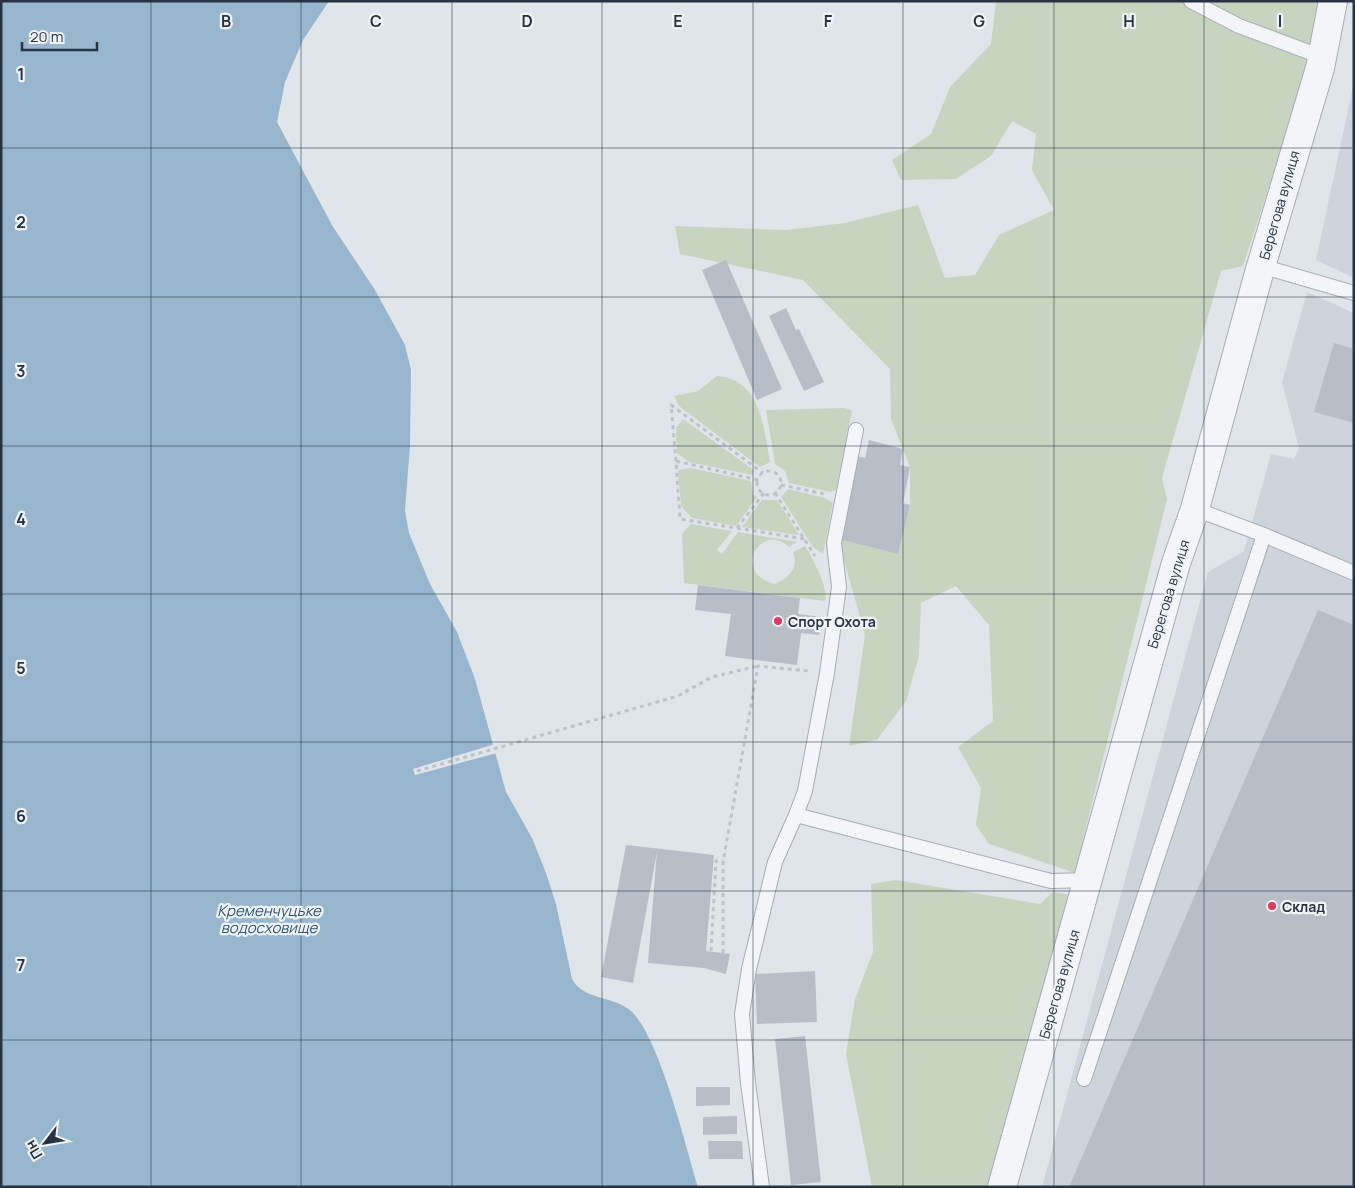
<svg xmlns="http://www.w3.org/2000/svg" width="1355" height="1188" font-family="Manrope,sans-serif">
<rect width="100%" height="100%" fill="#e0e5ea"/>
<path fill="#ced4dc" d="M1354 82V278L1316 260Z
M1307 292 1354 313V1187H1042L1208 572 1244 551 1271 454 1294 459 1299 448 1282 382Z"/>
<path fill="#c7d5c0" d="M996 1H1326L1309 65 1243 266 1221 271 1162 478 1167 499 1084 836 1078 874 989 844 976 825 981 788 958 747 993 721 989 625 956 586 921 603 919 656 906 701 877 740 849 746 865 635 838 539 898 554 910 505V467L891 419 890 369 803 280 680 254 675 226 786 230 845 223 918 205 945 278 975 275 999 235 1054 210 1032 170 1036 134 1012 121 991 156 956 179 901 180 892 160 931 134 950 87 991 44Z
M717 376C761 379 764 428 770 462L760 467 679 406 674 396 698 391Z
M845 408 852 411 836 490 830 492 789 483 785 471 775 464 766 410Z
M683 419 755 471 752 475 689 462 677 453 676 428Z
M691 468 751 481 753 494 757 497 736 526 692 518 681 506 678 470Z
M788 489 825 498 833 503 823 554 813 547 781 497Z
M762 500H777L799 535 742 527Z
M691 524 732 531 717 550 722 554 738 532 797 542 789 547C761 521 730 573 775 584 789 578 799 568 793 552L805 546C812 557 829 588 825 601L684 583 682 534Z
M896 880 1040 904 1053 892 1071 895 989 1187H872L846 1054 855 999 873 952 871 884Z"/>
<path fill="#98b6cd" d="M1 1H329L303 40 285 82 277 122 333 227 375 290 405 345 411 370 410 445 405 511 409 533 430 584 457 632 475 679 506 792 532 838 546 873 556 904 572 979C584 1001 613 995 631 1011 659 1036 686 1147 698 1187H1Z"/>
<path fill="#e0e5ea" d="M495 744 497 753 415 775 413 769Z"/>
<path fill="#b7bec8" d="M726 260 782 389 757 400 702 270Z
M786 308 796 330 799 329 824 382 804 391 769 316Z
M1334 343 1354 349V423L1314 412Z
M869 440 903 449 900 465 910 467 903 503 910 505 898 554 838 539 856 456 865 458Z
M698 585 800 598 798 614 822 617 819 635 801 633 797 665 725 656 731 614 695 610Z
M1318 610 1354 625V1187H1069Z
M626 845 714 855 706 951 730 954 726 974 704 968 648 963 657 852 633 983 601 977Z
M815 971 817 1022 757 1024 755 974Z
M805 1036 821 1182 791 1185 775 1039Z
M696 1087H730V1105L696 1106Z
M737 1116V1134L703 1135V1117Z
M708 1141H742L743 1159H709Z"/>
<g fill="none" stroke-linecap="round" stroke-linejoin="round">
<defs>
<path id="service" d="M1191 1 1239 26 1322 57
M1261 266 1354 293
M856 430 834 543 839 587 827 673 805 791 796 815 1051 881 1088 880
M1195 509 1264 535 1354 573
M1084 1079 1264 535
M762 1187 748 1083 742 1014 749 969 775 862 796 815"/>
<path id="minor" d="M1002 1187 1176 563 1195 509 1259 273 1320 68 1333 1"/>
</defs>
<use href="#service" stroke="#a5acb5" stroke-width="16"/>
<use href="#minor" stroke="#a5acb5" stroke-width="30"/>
<path stroke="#bec3c9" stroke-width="3" stroke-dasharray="4 4" stroke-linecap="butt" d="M676 461 671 405 763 473
M757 483a12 12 0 1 1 24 0a12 12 0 1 1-24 0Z
M758 480 676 461 680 519 805 539
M781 485 825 494
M775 493 815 556
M737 528 764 493
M417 771 678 696 712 677 758 666
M711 951 716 861 723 862
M723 953V862L758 666 809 671"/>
<use href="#service" stroke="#f3f5f8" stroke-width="14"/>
<use href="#minor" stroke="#f3f5f8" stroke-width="28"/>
</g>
<path fill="none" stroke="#273343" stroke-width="1" stroke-opacity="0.55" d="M151 1V1187M301 1V1187M452 1V1187M602 1V1187M753 1V1187M903 1V1187M1054 1V1187M1204 1V1187M1 148H1354M1 297H1354M1 446H1354M1 594H1354M1 742H1354M1 891H1354M1 1040H1354"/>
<g fill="#da3b5f" stroke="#f0f4f7" stroke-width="2">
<circle cx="778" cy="621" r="5"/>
<circle cx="1272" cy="906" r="5"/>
</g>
<g text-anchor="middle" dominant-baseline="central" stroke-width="4.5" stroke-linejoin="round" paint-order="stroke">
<g font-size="14" fill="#273343" stroke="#f0f4f7">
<text transform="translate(1279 205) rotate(-74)">Берегова вулиця</text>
<text transform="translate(1168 594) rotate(-73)">Берегова вулиця</text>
<text transform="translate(1059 984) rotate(-74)">Берегова вулиця</text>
</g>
<g font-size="14" font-weight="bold" fill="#273343" stroke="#f0f4f7" text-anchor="start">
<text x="788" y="621">Спорт Охота</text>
<text x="1282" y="906">Склад</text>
</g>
<g font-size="15" font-style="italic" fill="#2e567b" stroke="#f0f4f7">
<text x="269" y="910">Кременчуцьке<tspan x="269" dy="17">водосховище</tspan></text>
</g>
</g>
<g font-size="16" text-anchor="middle" font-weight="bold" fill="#273343" stroke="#f0f4f7" stroke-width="4.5" stroke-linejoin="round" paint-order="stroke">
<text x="226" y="27">B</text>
<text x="376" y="27">C</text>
<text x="527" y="27">D</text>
<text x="678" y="27">E</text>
<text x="828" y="27">F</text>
<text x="979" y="27">G</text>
<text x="1129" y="27">H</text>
<text x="1280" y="27">I</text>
<text x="21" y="80">1</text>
<text x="21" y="228">2</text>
<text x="21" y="377">3</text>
<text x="21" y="525">4</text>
<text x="21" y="674">5</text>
<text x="21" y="822">6</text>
<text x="21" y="971">7</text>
</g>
<rect width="1355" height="1188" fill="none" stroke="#273343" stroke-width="5"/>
<g transform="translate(45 1143) rotate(239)" stroke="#f0f4f7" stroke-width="4" paint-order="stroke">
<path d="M0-4L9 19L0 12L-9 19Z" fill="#273343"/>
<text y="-8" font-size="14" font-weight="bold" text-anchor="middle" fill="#273343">Пн</text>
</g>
<path d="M22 42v8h75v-8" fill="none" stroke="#273343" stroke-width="2.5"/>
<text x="30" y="42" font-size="15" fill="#273343" stroke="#f0f4f7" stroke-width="4" paint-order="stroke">20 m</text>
</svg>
